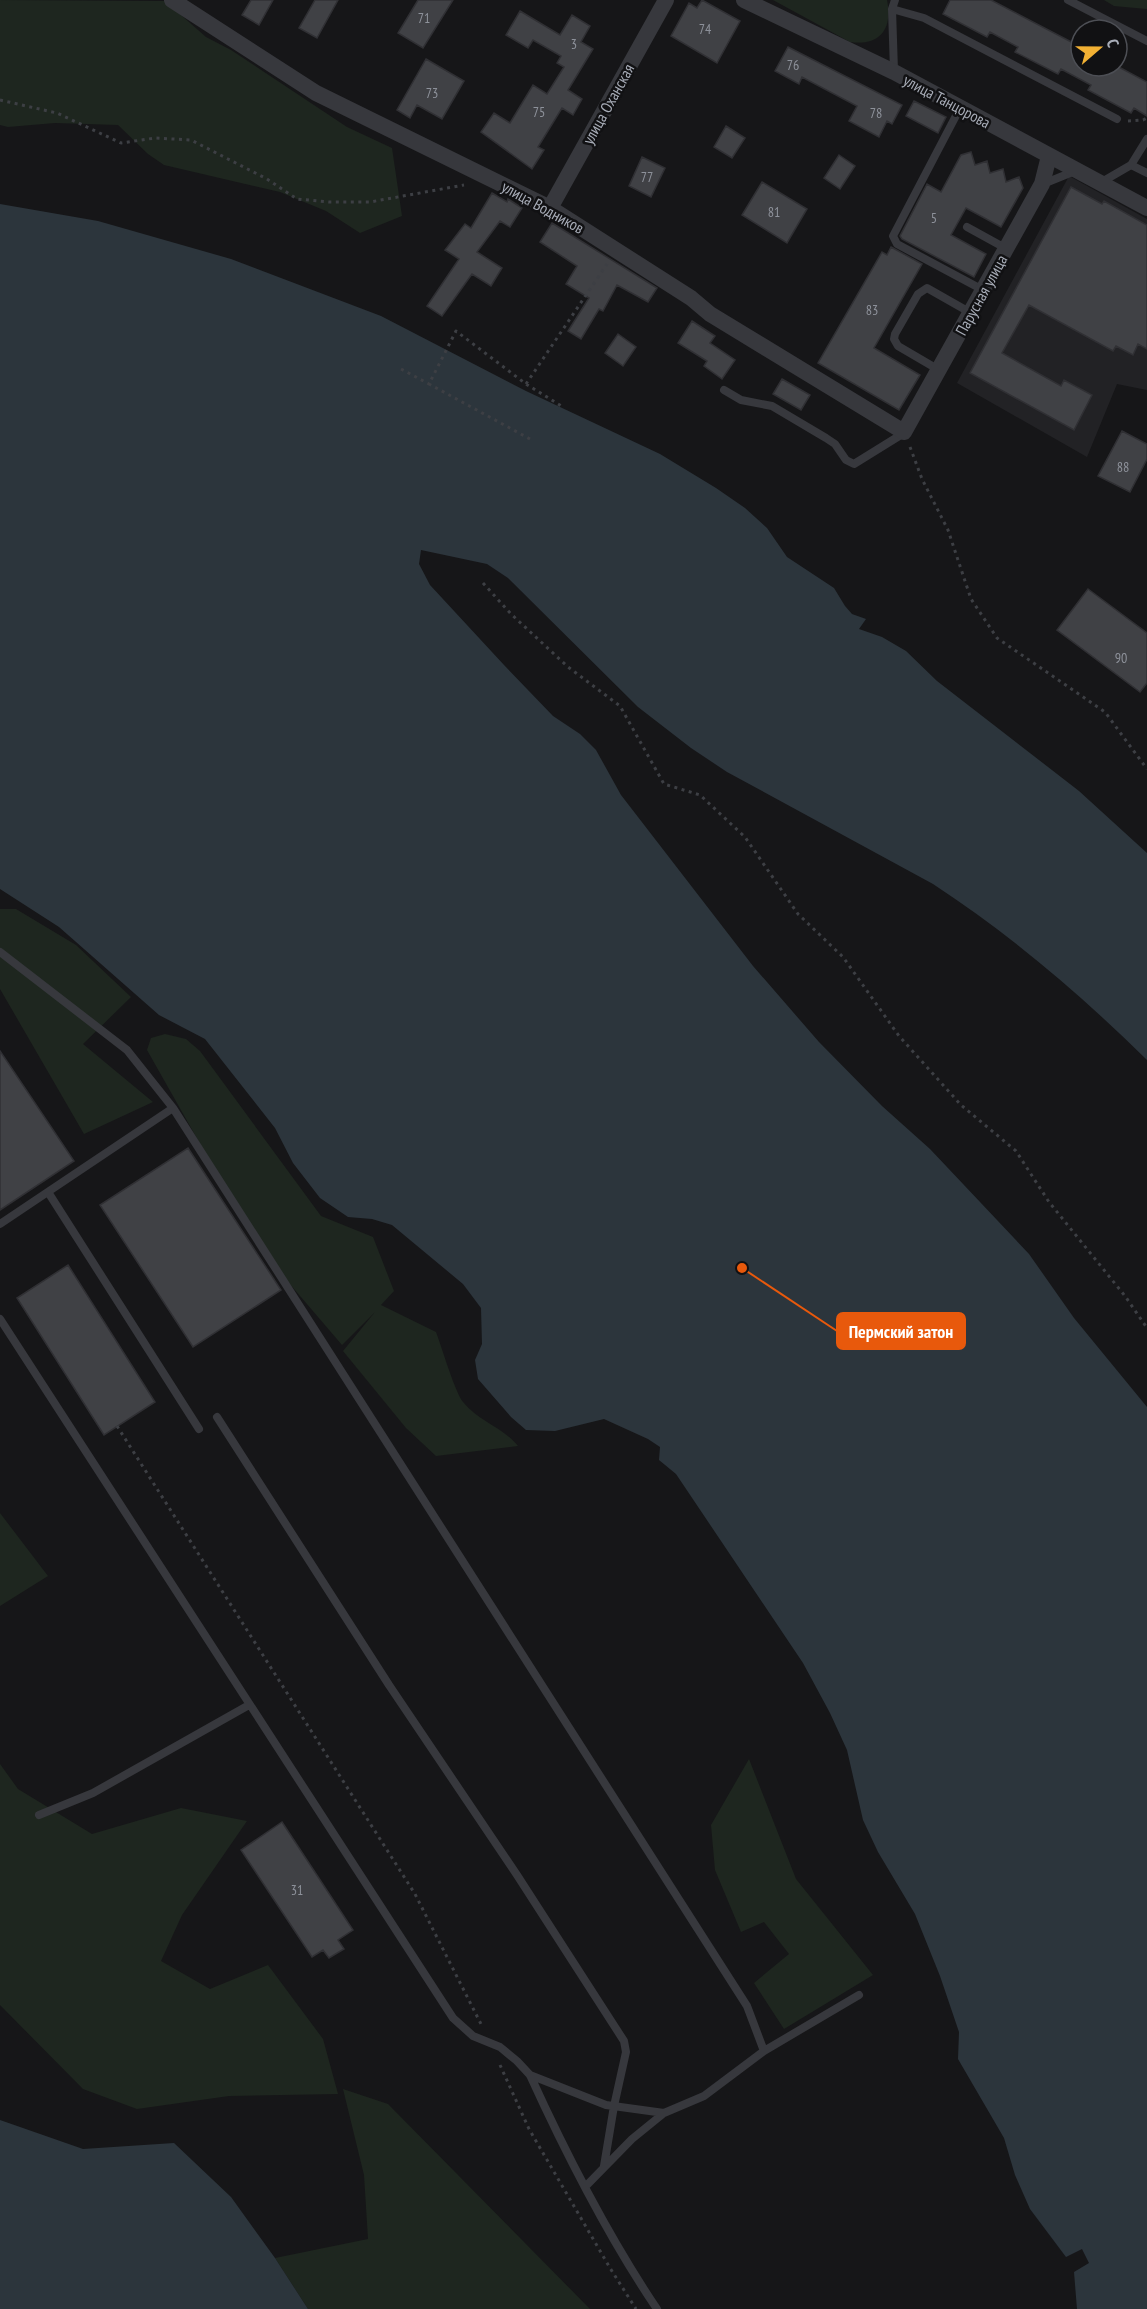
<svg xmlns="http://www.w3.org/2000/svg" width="1147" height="2309" font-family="'PT Sans Narrow',sans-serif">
<rect width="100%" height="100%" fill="#161618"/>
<path fill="#222225" d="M1069 176 1147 219V390L1117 384 1087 457 957 383Z"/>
<path fill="#1e261f" d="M0 0 165 1 206 37 231 50 347 127 392 148 402 216 360 233 326 211 280 192 164 165 148 154 118 125 55 123 8 127 0 125Z
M773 0H887C893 29 880 46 850 42Z
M1104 0H1147V9L1114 6Z
M0 909H16L76 945 131 997 83 1044 153 1102 84 1134 0 989Z
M165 1034 186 1039 200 1051 321 1216 373 1237 394 1291 381 1305 436 1332C442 1348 455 1392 463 1402 479 1422 503 1427 518 1446L436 1456 406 1428 343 1351 375 1312 342 1345 259 1248 147 1050 151 1038Z
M0 1513 48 1576 0 1606Z
M749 1759 796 1879 873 1975 784 2029 754 1983 789 1954 764 1922 741 1932 715 1870 711 1825Z
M0 1764 18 1789 92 1834 181 1808 247 1821 182 1915 161 1961 210 1989 268 1965 323 2039 338 2094 229 2096 137 2109 83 2089 0 2005Z
M343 2089 388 2104 590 2309H308L275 2258 368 2239 364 2175Z"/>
<path fill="#2c353c" d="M0 204 98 221 231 259 381 316 526 391 660 454 716 488 745 508 767 528 787 557 834 588 845 606 852 614 866 619 859 629 882 637 906 651 937 681 1079 791 1147 853V1060C1081 995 1011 935 933 884L727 772 691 748 638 707 508 578 487 564 421 550 419 564 430 585 504 665 553 716 580 734 596 750 621 795 753 966 819 1042 882 1106 930 1149 1029 1254 1074 1318 1147 1407V2309H1077L1074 2272 1089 2263 1082 2249 1066 2257 1030 2209 1015 2175 1004 2138 958 2059 959 2032 940 1976 915 1914 878 1852 863 1820 847 1750 830 1713 803 1663 676 1474 659 1460 660 1447 648 1439 604 1419 555 1431 526 1430 511 1417 478 1379 475 1360 482 1344 481 1308 463 1284 392 1225 372 1219 348 1217 320 1198 293 1163 275 1128 205 1039 159 1015 59 927 0 889Z
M0 2120 83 2149 174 2143 231 2197 275 2258 308 2309H0Z"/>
<path fill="#404145" stroke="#303034" stroke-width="1.5" d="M251 0H273L259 25 242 15Z
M315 0H338L317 38 299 28Z
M418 0H453L423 48 398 33Z
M702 0 740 21 717 63 671 36 689 3 697 8Z
M950 0H991L1081 47V66H1117L1147 82V116L1134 108 1131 113 1088 90 1091 85 1061 69 1058 74 1015 52 1018 47 990 32 987 37 943 14Z
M520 11 560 35 572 15 590 26 581 42 593 49 568 90 582 99 573 115 562 108 538 147 544 150 532 169 481 132 494 113 510 123 533 85 547 94 564 67 557 63 561 56 533 40 528 48 506 35Z
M788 47 902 105 892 124 887 121 879 137 849 121 857 106 802 77 799 84 775 71Z
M426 59 464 81 442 119 417 105 410 118 397 110Z
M914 101 946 117 938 133 906 116Z
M726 126 745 138 732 158 714 147Z
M971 152 975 165 987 161 990 173 1003 169 1006 182 1019 177 1023 188 1001 227 966 208 951 235 986 254 974 277 902 239 900 236 927 184 941 192 961 155Z
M839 155 855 166 840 189 824 178Z
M642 157 665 168 651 197 629 186Z
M762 182 807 209 787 243 742 215Z
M1071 187 1102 204 1104 201 1147 225V349L1138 344 1133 355 1116 346 1113 351 1029 305 1002 353 1061 386 1064 380 1092 395 1074 430 970 373Z
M492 193 507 202 508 199 522 208 510 227 500 221 477 252 502 268 491 286 472 274 442 316 427 306 459 259 445 250 465 224 471 228Z
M552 223 657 288 648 302 617 285 603 311 599 309 581 339 568 331 589 298 566 284 577 266 540 242Z
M891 247 922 264 874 348 920 375 899 410 818 363 882 252 887 255Z
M692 321 715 336 710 343 735 360 722 379 704 366 707 361 678 343Z
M618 334 636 347 623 366 605 353Z
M782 379 810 395 801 410 773 394Z
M1122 431 1147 444V459L1130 492 1098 476Z
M1088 589 1147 633V683L1140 692 1057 630Z
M0 1051 74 1161 0 1210Z
M188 1148 281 1290 193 1347 100 1205Z
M68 1265 155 1402 104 1435 17 1298Z
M282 1822 353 1930 338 1940 344 1949 329 1958 323 1950 312 1957 241 1850Z"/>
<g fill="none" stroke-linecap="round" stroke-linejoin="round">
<path stroke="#3d3f44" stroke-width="3" stroke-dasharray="3 4.5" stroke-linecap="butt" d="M0 100 57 113 121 143 155 138 191 140 267 179 297 199 329 202H370L464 185
M1128 121 1143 120 1147 118
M401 369 429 384
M526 384 607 264
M530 439 429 384 456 331 526 384 563 407
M910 447 922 479 948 530 971 599 997 638 1105 712 1147 769
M483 583 511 614 568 667 620 706 664 784 700 795 745 837 798 914 843 957 899 1036 961 1105 1016 1151 1049 1202 1125 1296 1147 1328
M117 1426 415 1894 482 2026
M500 2065 529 2129 610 2268 636 2309"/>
<path stroke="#37383d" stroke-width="8" d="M1068 0 1147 41
M892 9 924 18 1117 119
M894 71 892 9 895 0
M960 108 893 236 897 244 983 290
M1131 165 1147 173
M1100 183 1131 165 1147 139
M1043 184 1075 171
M967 227 1007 249
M939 370 898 346 894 339 895 334 918 294 927 288 971 313
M724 390 741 400 772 406 826 438 835 444 846 460 854 464 904 433
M0 952 127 1050 173 1108 747 2006 764 2051 704 2096 664 2113 632 2139 585 2187
M48 1192 199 1429
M0 1224 173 1108
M0 1319 453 2018 473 2036 500 2047 517 2061 530 2075C567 2156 607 2235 657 2309
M217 1417 389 1685 517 1875 624 2041 626 2052 614 2106 604 2166
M39 1815 93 1793 249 1705
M764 2051 859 1995
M530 2075 606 2105 664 2113"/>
<path stroke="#37383d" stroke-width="16" d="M172 0 316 93 550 208 691 298 710 314 904 432 1042 184 1049 156
M744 0 894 72 1147 208
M550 208 666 0"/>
</g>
<g text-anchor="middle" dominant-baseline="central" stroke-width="5" stroke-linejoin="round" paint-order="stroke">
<g font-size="14" fill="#8e929b">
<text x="424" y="18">71</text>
<text x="705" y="29">74</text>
<text x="574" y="44">3</text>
<text x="793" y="65">76</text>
<text x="432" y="93">73</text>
<text x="539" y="112">75</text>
<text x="876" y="113">78</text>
<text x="647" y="177">77</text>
<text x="774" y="212">81</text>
<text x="934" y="218">5</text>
<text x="872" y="310">83</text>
<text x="1123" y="467">88</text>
<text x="1121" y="658">90</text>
<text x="297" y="1890">31</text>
</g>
<g font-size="16" fill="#a8adb8" stroke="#111113">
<text transform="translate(947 101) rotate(28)">улица Танцорова</text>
<text transform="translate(608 104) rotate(-61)">улица Оханская</text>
<text transform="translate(543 207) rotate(29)">улица Водников</text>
<text transform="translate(981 295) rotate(-61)">Парусная улица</text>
</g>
</g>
<path fill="none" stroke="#e8590c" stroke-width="2" d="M742 1268L837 1331"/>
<circle fill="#e8590c" stroke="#111113" stroke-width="2" cx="742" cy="1268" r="6"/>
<rect fill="#e8590c" stroke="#e8590c" stroke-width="2" x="837" y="1313" width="128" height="36" rx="6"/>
<g font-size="18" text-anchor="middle" font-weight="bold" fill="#fff">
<text x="901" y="1338">Пермский затон</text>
</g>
<g transform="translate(1099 48) rotate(70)"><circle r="28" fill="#111113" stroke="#4d4f55" stroke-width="1.5"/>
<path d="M0-4.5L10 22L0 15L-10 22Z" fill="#f2b134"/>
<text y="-9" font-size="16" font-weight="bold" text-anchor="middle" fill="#a8adb8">С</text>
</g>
</svg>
